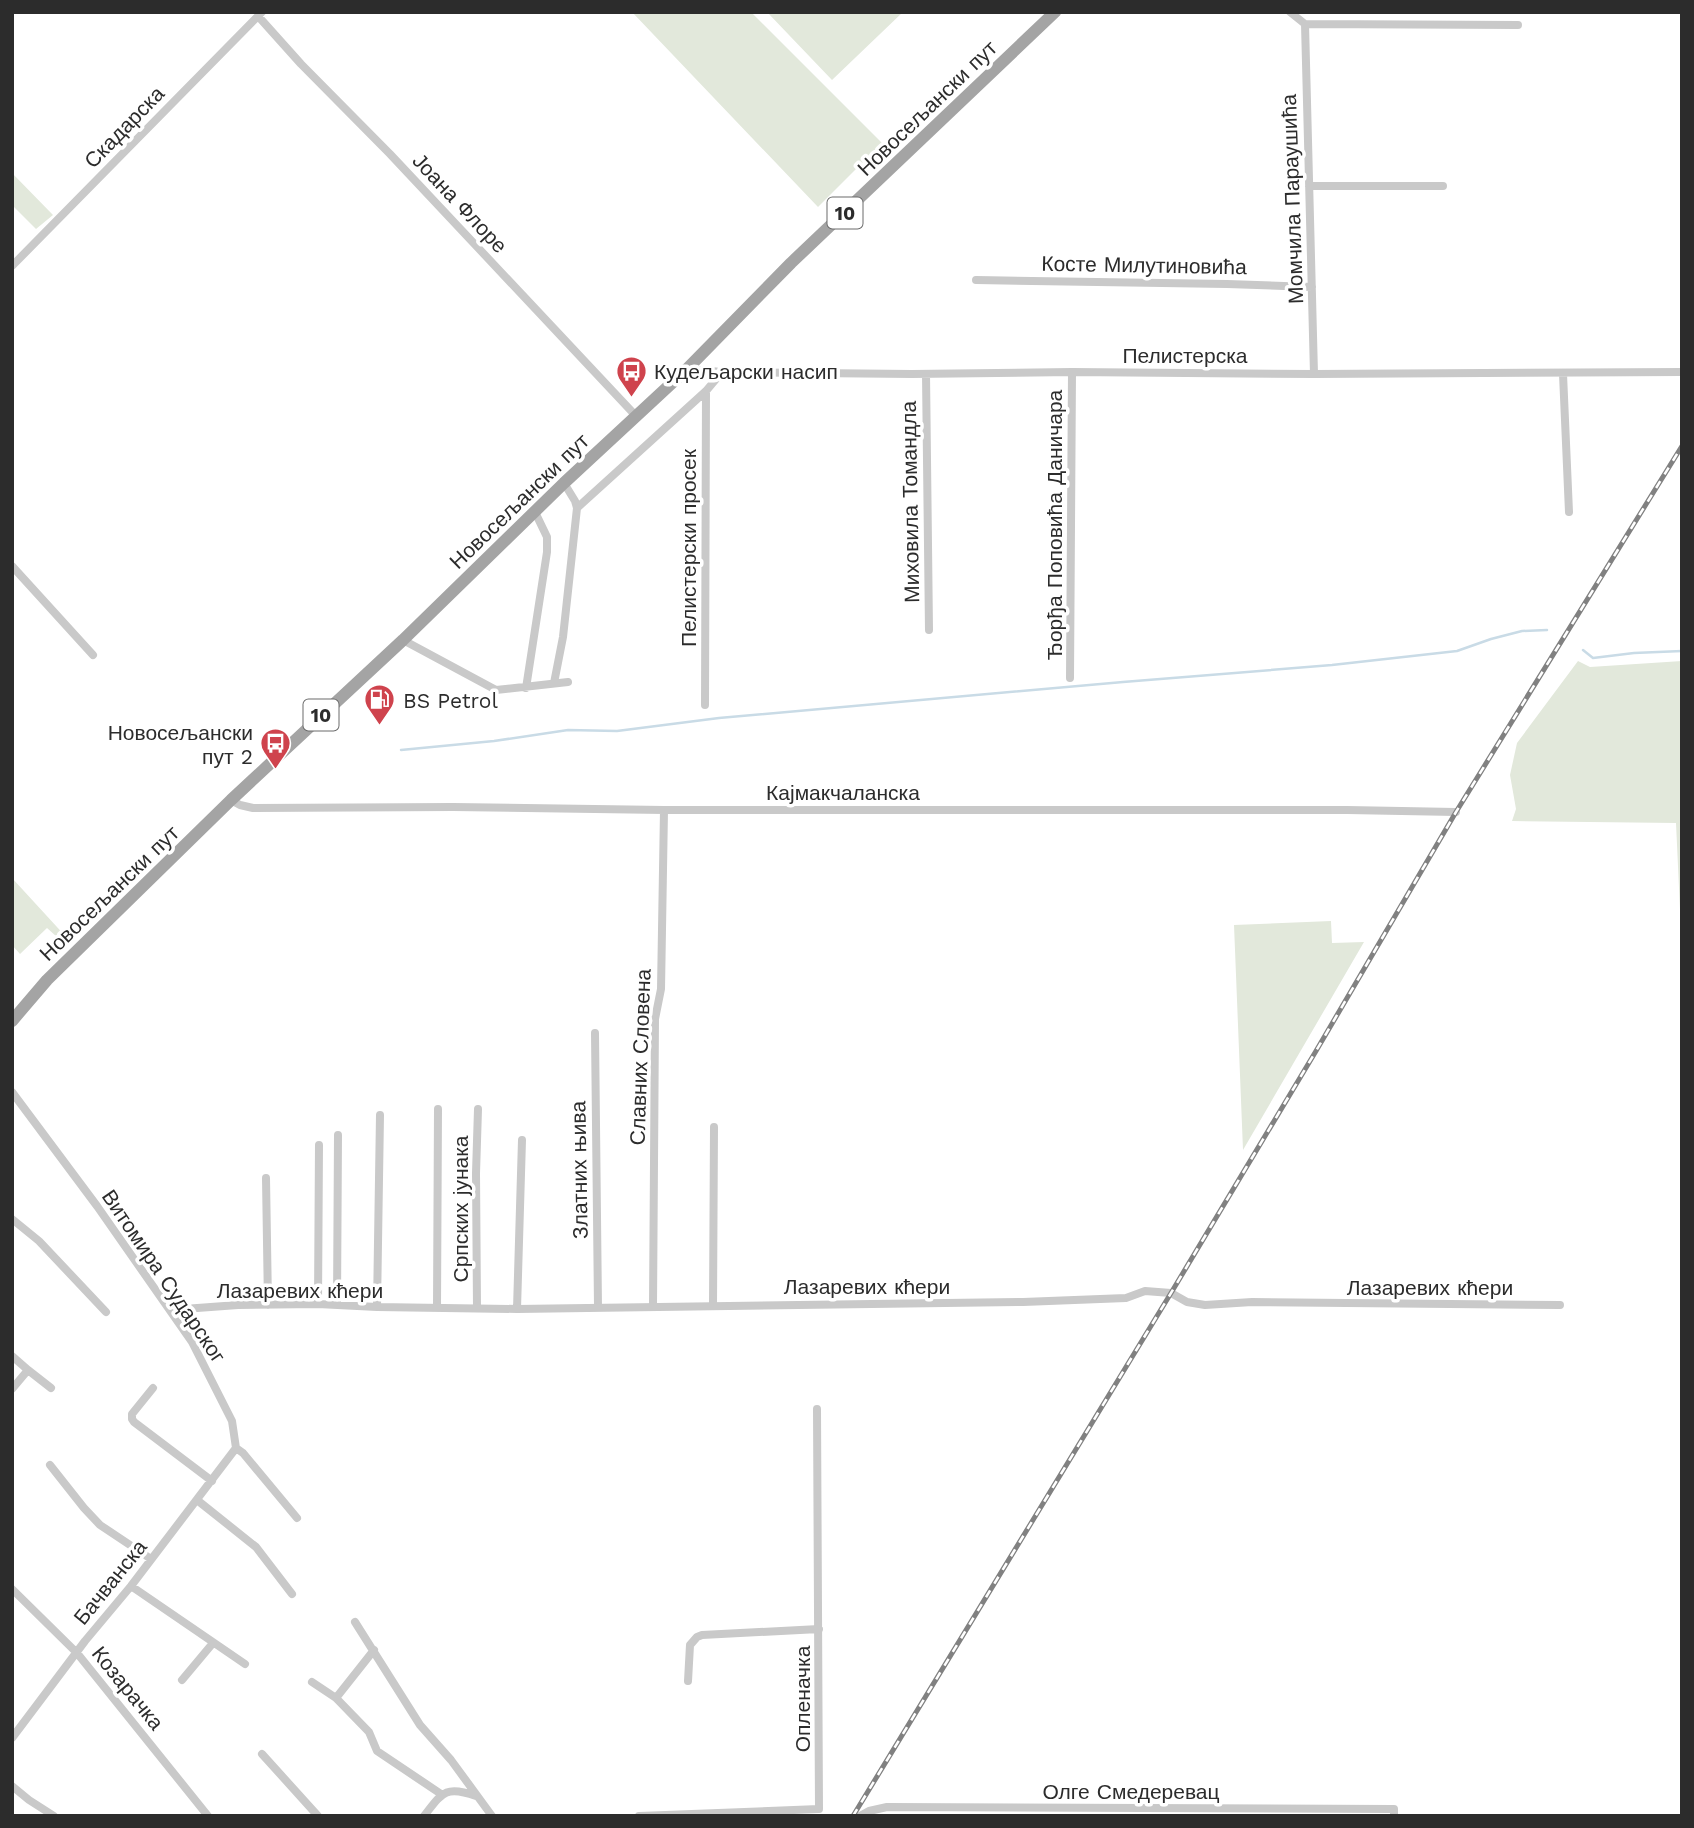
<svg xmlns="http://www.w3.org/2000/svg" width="1694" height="1828" font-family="'Work Sans',sans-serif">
<rect width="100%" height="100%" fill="#fff"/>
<path fill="#e2e8db" d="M632 12H751L882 143 818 207Z
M767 12H903L832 80Z
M12 173 53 215 36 229 12 205Z
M1578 661 1590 667 1682 661V953L1676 823 1512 821 1516 809 1510 775 1517 743Z
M12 878 68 939 67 946 47 928 20 954 12 945Z
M1331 921 1332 943 1364 942 1243 1150 1234 925Z"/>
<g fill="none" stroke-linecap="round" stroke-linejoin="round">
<path stroke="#c9dbe6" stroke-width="2.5" d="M1583 650 1593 658 1634 653 1682 651
M401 750 494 741 568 730 617 731 719 718 1123 682 1332 665 1457 651 1491 639 1522 631 1547 630"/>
<path stroke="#c9c9c9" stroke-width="8" d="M1290 12 1305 24 1518 25
M258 16 301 64 390 154 636 416
M1305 24 1314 374
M1309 186H1443
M12 266 262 12
M976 280 1227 284 1312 287
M687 369 722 372 912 374 1072 372 1314 374 1682 372
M926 374 929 630
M1563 374 1569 512
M564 483 575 501 577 508 706 391 722 372
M12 566 93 655
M403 640 496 690 568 682
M1070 678 1072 372
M554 683 563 637 577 508
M526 688 547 552V537L535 512
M705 705 706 391
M231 800 240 805 253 808 453 807 664 810H1347L1456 812
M595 1033 598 1307
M12 1092 97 1206 192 1342 232 1421 236 1448 243 1453 297 1518
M266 1178 268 1305
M12 1219 39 1241 106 1312
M318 1304 319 1145
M337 1305 338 1135
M653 1306 655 1019 661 989 664 810
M713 1306 714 1127
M377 1307 380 1115
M437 1307 438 1109
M477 1308 476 1173 478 1109
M517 1309 522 1140
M170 1310 238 1305 318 1304 377 1307 517 1309 1023 1302 1126 1298 1145 1291 1171 1293 1187 1302 1205 1305 1252 1302 1560 1305
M12 1356 28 1370 12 1389
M28 1370 51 1388
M153 1388 132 1414V1419L134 1422 212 1481
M50 1465 84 1508 100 1525 151 1559
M197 1500 256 1547 292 1594
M131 1586 245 1664
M12 1589 77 1653 208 1816
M355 1622 420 1725 451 1760 492 1816
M182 1680 213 1643
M688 1681 690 1645 697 1637 702 1635 819 1629
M312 1682 336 1698 369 1732 377 1751 441 1794
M336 1698 374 1650
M12 1738 85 1641 131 1586 236 1448
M262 1754 318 1816
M12 1786 29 1800 54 1816
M424 1816C442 1793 445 1785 476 1796
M639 1816 819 1809 817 1409
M860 1816 869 1811 887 1807 1394 1809V1816"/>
<path stroke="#a4a4a4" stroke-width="12" d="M12 1021 47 980 231 800 403 640 564 483 687 369 791 263 1055 12"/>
<defs>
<path id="rail" d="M853 1816 1171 1293 1316 1051 1456 812 1682 446"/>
</defs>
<use href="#rail" stroke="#818181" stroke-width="5"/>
<use href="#rail" stroke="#fff" stroke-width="2.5" stroke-dasharray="8" stroke-linecap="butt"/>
</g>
<defs>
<symbol id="bus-pin" viewBox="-11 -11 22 30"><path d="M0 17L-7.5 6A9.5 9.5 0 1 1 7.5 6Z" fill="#cf434d" stroke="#fff"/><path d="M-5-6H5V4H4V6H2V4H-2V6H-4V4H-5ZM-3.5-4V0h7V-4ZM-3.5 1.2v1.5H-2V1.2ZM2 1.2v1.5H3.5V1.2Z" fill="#fff"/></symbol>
<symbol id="fuel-pin" viewBox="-11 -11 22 30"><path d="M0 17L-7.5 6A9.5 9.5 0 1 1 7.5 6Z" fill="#cf434d" stroke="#fff"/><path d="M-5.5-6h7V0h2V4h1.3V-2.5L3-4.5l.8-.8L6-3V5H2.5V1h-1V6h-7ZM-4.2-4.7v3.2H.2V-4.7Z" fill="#fff"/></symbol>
</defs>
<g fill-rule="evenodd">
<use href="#bus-pin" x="614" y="354" width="35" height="47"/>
<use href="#fuel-pin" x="362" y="682" width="35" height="47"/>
<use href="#bus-pin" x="258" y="726" width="35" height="47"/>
</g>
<g text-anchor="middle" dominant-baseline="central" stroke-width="7" stroke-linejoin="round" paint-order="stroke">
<g fill="#fff" stroke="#6b6b6b" stroke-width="2">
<rect x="827.5" y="197.5" width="35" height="31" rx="5"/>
<rect x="303.5" y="699.5" width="35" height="31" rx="5"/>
</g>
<g font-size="19" font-weight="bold" fill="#2c2c2c">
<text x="845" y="213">10</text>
<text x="321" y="715">10</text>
</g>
<g font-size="21" fill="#2c2c2c" stroke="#fff">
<text transform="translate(927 108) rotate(-44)">Новосељански пут</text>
<text transform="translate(124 127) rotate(-46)">Скадарска</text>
<text transform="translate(1292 199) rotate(-92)">Момчила Параушића</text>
<text transform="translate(460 203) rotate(47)">Јоана Флоре</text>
<text transform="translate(1144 265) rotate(1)">Косте Милутиновића</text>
<text x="1185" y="355">Пелистерска</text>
<text transform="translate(519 501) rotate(-44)">Новосељански пут</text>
<text transform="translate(910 502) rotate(-91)">Миховила Томандла</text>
<text transform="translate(1054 525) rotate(-90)">Ђорђа Поповића Даничара</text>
<text transform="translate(688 548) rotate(-90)">Пелистерски просек</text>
<text x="843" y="792">Кајмакчаланска</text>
<text transform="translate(109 893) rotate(-44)">Новосељански пут</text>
<text transform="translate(640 1057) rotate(-88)">Славних Словена</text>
<text transform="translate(579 1170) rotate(-91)">Златних њива</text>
<text transform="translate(460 1209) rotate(-90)">Српских јунака</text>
<text transform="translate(164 1276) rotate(56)">Витомира Сударског</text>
<text x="867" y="1286">Лазаревих кћери</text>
<text x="1430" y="1287">Лазаревих кћери</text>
<text x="300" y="1290">Лазаревих кћери</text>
<text transform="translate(110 1582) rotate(-51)">Бачванска</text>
<text transform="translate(128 1688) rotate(51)">Козарачка</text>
<text transform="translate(802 1699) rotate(-90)">Опленачка</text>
<text x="1131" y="1791">Олге Смедеревац</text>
</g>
<g font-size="21" fill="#2c2c2c" stroke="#fff" text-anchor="start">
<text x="654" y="371">Кудељарски насип</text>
<text x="403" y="700">BS Petrol</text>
<text x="253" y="732" text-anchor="end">Новосељански<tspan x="253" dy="24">пут 2</tspan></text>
</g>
</g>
<rect width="1694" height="1828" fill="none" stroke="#2c2c2c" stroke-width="28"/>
</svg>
